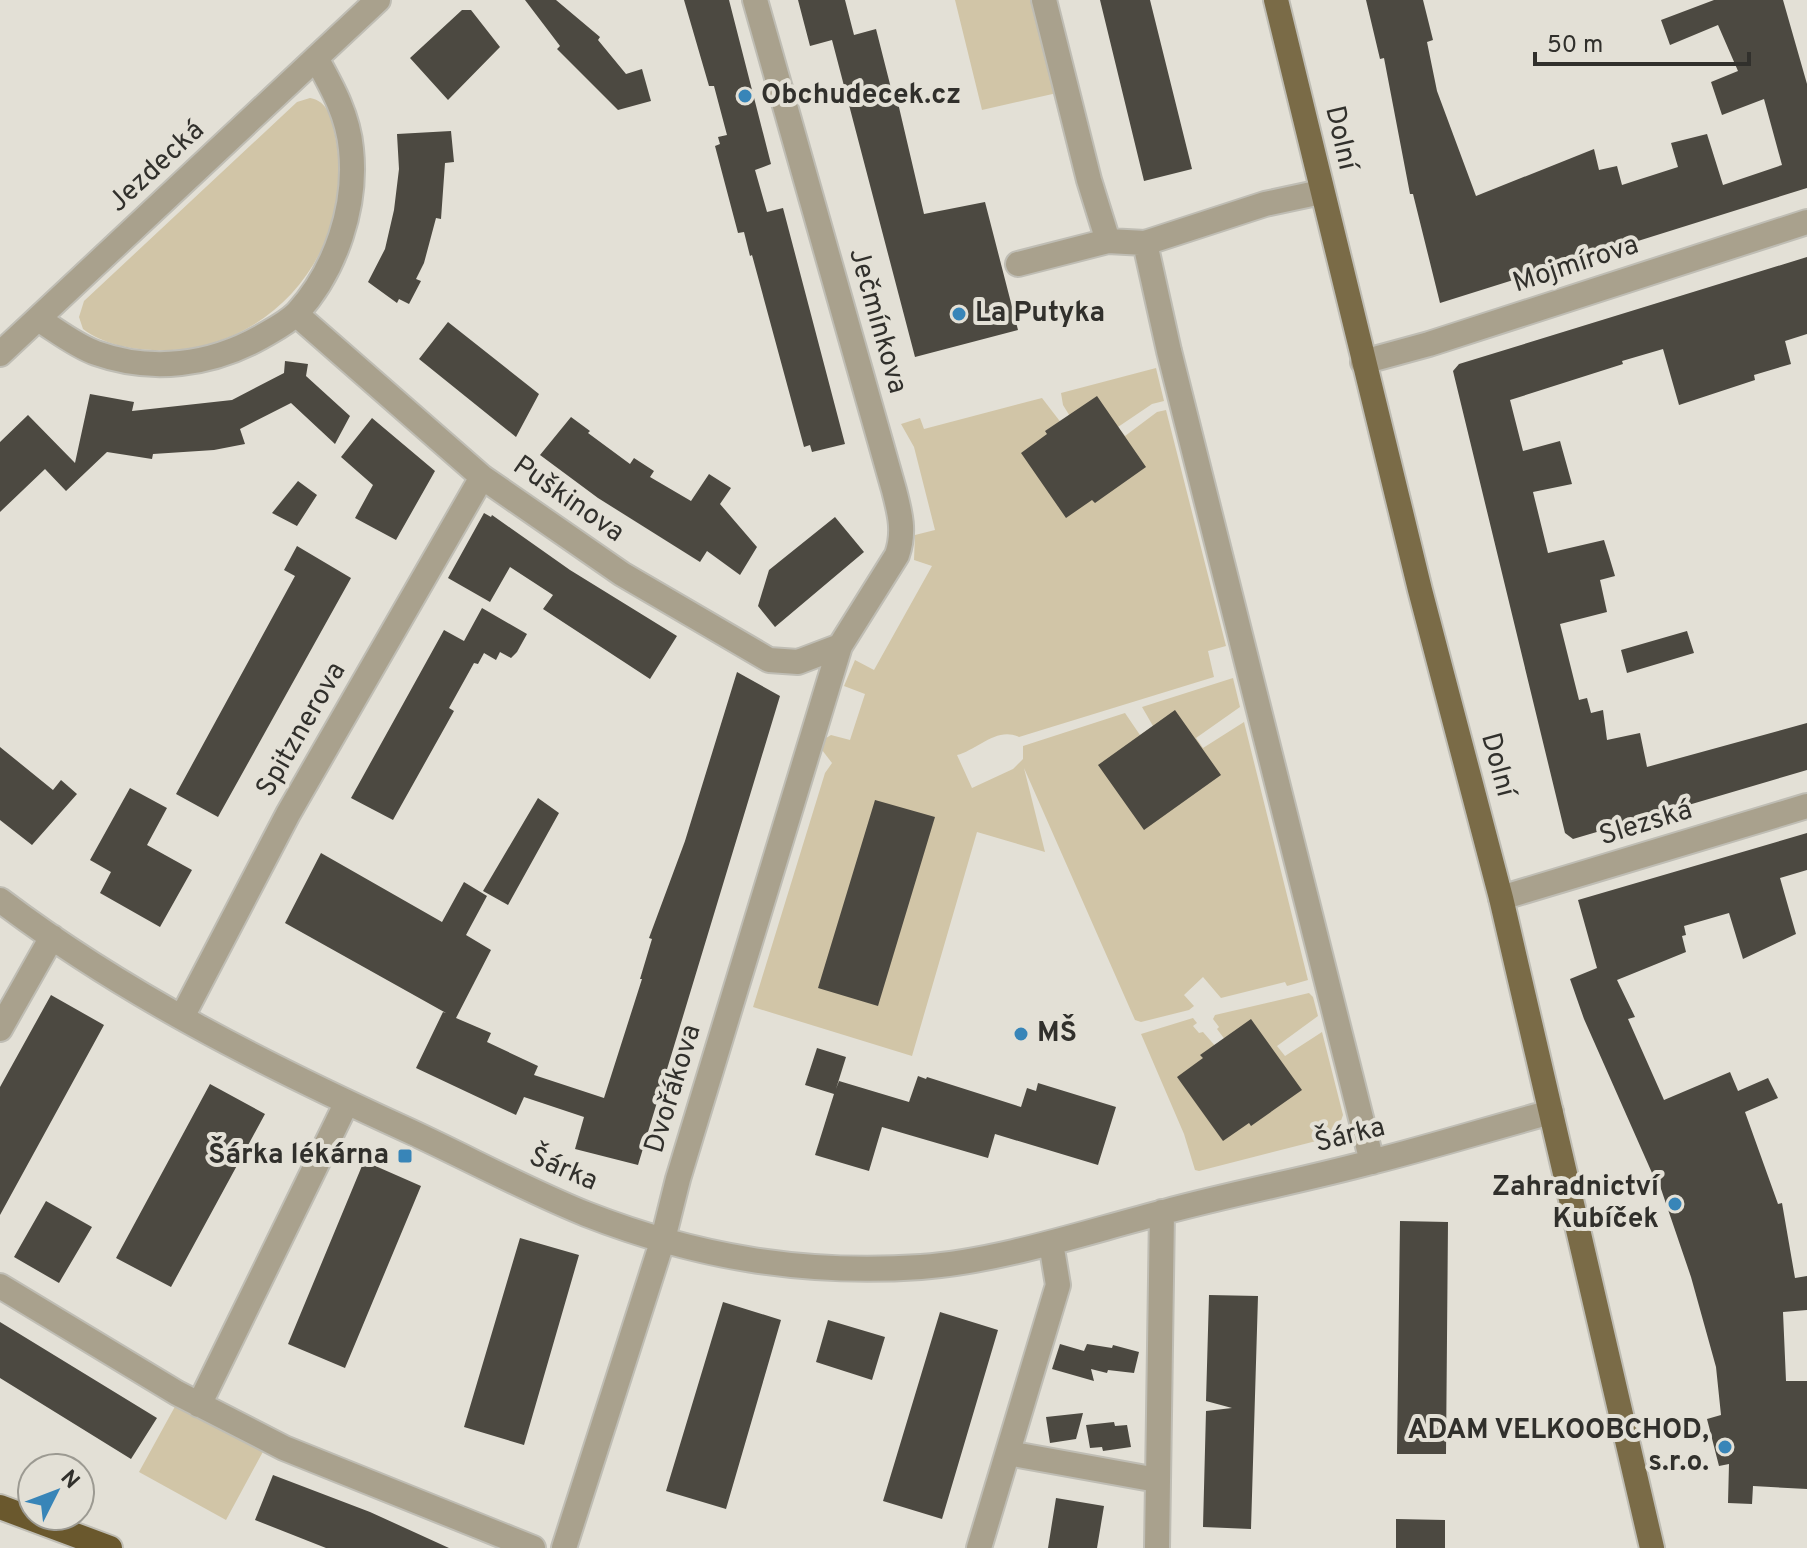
<svg xmlns="http://www.w3.org/2000/svg" width="1807" height="1548" font-family="Overpass,sans-serif">
<rect width="100%" height="100%" fill="#e3e0d6"/>
<path fill="#d1c5a7" d="M955 0H1034L1057 93 982 110Z
M310 98C328 101 332 119 335 135 359 249 270 356 153 350 129 349 103 344 83 329L79 317 84 301 297 102Z
M1156 368 1164 401 1152 404 1118 427 1125 436 1157 412 1166 410 1226 646 1208 651 1214 677 1019 737C997 726 977 750 957 755L972 788 1013 769 1023 759V746L1125 713 1140 735 1153 726 1142 707 1233 678 1240 707 1196 738 1203 748 1244 722 1308 980 1287 986 1285 982 1221 998 1203 977 1184 995 1194 1006 1189 1010 1141 1022 1135 1020 1024 768 1045 852 977 832 912 1056 753 1007 825 773 832 763 822 750 826 738 831 735 850 740 865 694 844 686 855 660 874 670 932 566 914 560 915 535 935 530 914 447 901 424 920 418 924 429 1042 398 1062 424 1071 418 1063 405 1061 393Z
M1309 993 1313 997 1318 1016 1277 1046 1285 1056 1322 1032 1343 1115 1338 1129 1328 1138 1199 1171 1195 1170 1184 1134 1141 1034 1193 1018 1197 1023 1193 1026 1199 1033 1203 1032 1217 1048 1226 1041 1217 1029 1219 1027 1213 1019 1215 1015Z
M178 1401 265 1448 226 1520 139 1472Z"/>
<path fill="#4c4941" d="M525 0H556L600 37 598 40 626 74 642 69 651 101 618 110 557 49 560 46Z
M684 0H729L771 164 755 170 767 212 783 208 845 444 812 452 810 445 804 447 752 255 750 256 744 232 738 233 715 146 720 144 718 137 727 135 714 86H709Z
M798 0H845L854 35 876 29 895 104 898 103 924 214 985 202 1018 330 915 357 832 40 810 46Z
M1100 0H1150L1192 169 1144 181Z
M1366 0H1423L1433 40 1427 42 1437 91 1476 196 1594 149 1599 170 1617 166 1622 185 1678 167 1671 143 1707 134 1723 185 1782 165 1764 99 1722 115 1711 82 1738 71 1718 25 1670 45 1661 20 1714 0H1783L1807 84V188L1440 303 1413 194H1410L1384 58 1380 59Z
M462 10H471L500 47 448 100 410 58Z
M451 131 454 162 445 163 441 219 436 218 424 263 416 279 421 281 409 304 399 299 397 303 368 282 385 249 394 210 399 169 397 134Z
M1807 257V334L1785 341 1791 364 1754 375 1755 380 1679 405 1663 349 1622 361 1623 364 1510 400 1523 451 1560 441 1572 484 1533 492 1548 553 1604 540 1609 556 1615 576 1600 580 1607 612 1560 624 1579 700 1587 698 1591 713 1603 710 1607 740 1640 733 1647 767 1807 723V770L1573 839 1565 833 1453 371 1459 364Z
M448 322 539 394 516 437 419 359Z
M285 361 308 364 306 376 350 416 335 444 291 403 240 429 245 444 214 450 153 454 152 459 107 452 66 491 45 469 0 512V442L28 415 75 463 90 394 134 402 132 411 232 400 284 373Z
M1097 396 1146 467 1095 503 1092 500 1066 518 1021 453 1047 434 1045 431Z
M571 417 590 431 588 433 630 464 634 458 654 471 650 477 691 501 709 474 731 488 720 504 757 547 740 575 707 551 700 562 598 498 540 455Z
M372 418 435 471 396 540 355 518 373 485 341 457Z
M298 481 317 495 297 526 272 513Z
M484 513 491 517 492 515 570 570 677 636 650 679 543 609 553 595 510 567 490 602 448 578Z
M835 517 864 552 775 627 758 606 769 570Z
M297 546 351 578 218 817 176 794 295 576 284 570Z
M482 608 527 634 517 652 511 658 500 652 496 660 484 653 478 664 474 663 449 708 454 711 393 820 351 798 444 630 464 641Z
M1687 631 1694 653 1627 673 1621 650Z
M737 672 780 696 638 1165 575 1149 584 1117 524 1097 516 1115 416 1068 443 1012 446 1013 285 923 321 853 442 922 464 882 487 896 466 935 491 950 456 1018 491 1033 487 1042 538 1066 534 1075 604 1098 642 979H640L652 939 649 938 685 841Z
M1175 710 1221 775 1144 830 1098 765Z
M0 747 53 790 61 780 77 794 32 845 0 820Z
M130 788 167 808 147 845 192 870 160 927 100 893 111 872 90 860Z
M538 798 559 813 508 905 483 891Z
M875 800 935 817 878 1006 818 988Z
M1807 833V870L1780 878 1796 934 1743 959 1729 913 1684 926 1686 935 1682 936 1686 952 1617 980 1635 1017 1628 1019 1664 1100 1730 1072 1738 1091 1768 1078 1778 1098 1745 1112 1778 1204 1782 1203 1795 1278 1807 1276V1310L1783 1312 1786 1381H1807V1489L1753 1486 1752 1504 1728 1503 1729 1464 1719 1466 1707 1419 1721 1415 1716 1367 1691 1277 1659 1183 1656 1182 1584 1019 1570 979 1597 968 1578 900Z
M51 995 104 1025 0 1215V1087Z
M1251 1019 1302 1090 1251 1126 1249 1123 1223 1141 1177 1077 1203 1058 1200 1055Z
M817 1048 846 1057 836 1089 839 1081 909 1102 918 1076 926 1079 927 1077 1021 1107 1027 1088 1036 1091 1038 1083 1116 1107 1098 1165 995 1134 988 1158 882 1127 869 1171 815 1155 834 1094 805 1085Z
M210 1084 265 1114 171 1287 116 1258Z
M364 1161 421 1186 345 1368 288 1344Z
M46 1201 92 1227 59 1283 14 1257Z
M1400 1221 1448 1222 1446 1454H1397Z
M520 1238 579 1255 524 1445 464 1427Z
M1209 1295 1258 1296 1251 1529 1203 1527 1206 1411 1232 1408 1206 1401Z
M723 1302 781 1320 726 1509 666 1491Z
M940 1312 998 1330 942 1519 883 1501Z
M828 1320 885 1337 872 1380 816 1362Z
M0 1322 157 1418 131 1459 0 1378Z
M1060 1344 1084 1351 1087 1344 1112 1348 1113 1345 1139 1352 1134 1373 1108 1370 1107 1373 1091 1369 1094 1381 1052 1369Z
M1083 1413 1076 1439 1050 1443 1046 1417Z
M1114 1422 1115 1426 1127 1425 1131 1447 1103 1451 1102 1447 1090 1448 1086 1425Z
M273 1475 370 1512 449 1548H326L255 1520Z
M1056 1498 1104 1506 1097 1548H1048Z
M1396 1519 1445 1520V1548H1396Z"/>
<g fill="none" stroke-linecap="round" stroke-linejoin="round">
<defs>
<path id="minor" d="M1044 0 1089 180 1108 241
M1145 243 1169 351 1372 1162
M1018 264 1108 241 1145 243 1265 204 1321 192
M296 314 482 477 622 574 769 660 798 662 840 646
M38 319C56 330 76 346 96 353 152 373 211 365 261 337 273 330 287 323 297 313 336 270 357 206 351 149 348 115 332 87 316 58
M0 354 378 0
M1363 362 1429 344 1807 222
M1501 898 1807 806
M0 900C124 994 265 1065 405 1129 466 1157 524 1189 586 1214 696 1257 803 1275 921 1267 1001 1261 1086 1232 1164 1212 1234 1193 1305 1180 1375 1161 1434 1146 1492 1128 1551 1112
M182 1017 288 814 482 477
M0 1029 52 937
M0 1286 177 1393 284 1448 533 1548
M199 1405 347 1102
M1008 1453 1157 1480
M564 1548 663 1239 678 1179 840 646 897 555C905 532 900 513 894 490L755 0
M979 1548 1058 1285 1051 1243
M1157 1548 1162 1212"/>
<path id="major" d="M1276 0 1420 590 1501 898 1652 1548"/>
<path id="highway" d="M0 1507 110 1548"/>
</defs>
<use href="#minor" stroke="#bfbdb4" stroke-width="28"/>
<use href="#major" stroke="#bfbdb4" stroke-width="28"/>
<use href="#highway" stroke="#bfbdb4" stroke-width="28"/>
<use href="#minor" stroke="#a9a18d" stroke-width="24"/>
<use href="#major" stroke="#7a6b47" stroke-width="24"/>
<use href="#highway" stroke="#6a582d" stroke-width="24"/>
</g>
<g fill="#3885b8" stroke="#e3e0d6" stroke-width="3">
<circle cx="745" cy="96" r="8"/>
<circle cx="959" cy="314" r="8"/>
<circle cx="1021" cy="1034" r="8"/>
<rect x="397" y="1148" width="16" height="16" rx="4"/>
<circle cx="1675" cy="1204" r="8"/>
<circle cx="1725" cy="1447" r="8"/>
</g>
<g text-anchor="middle" dominant-baseline="central" stroke-width="8" stroke-linejoin="round" paint-order="stroke">
<g font-size="28" font-weight="bold" fill="#31302c" stroke="#e3e0d6" text-anchor="start">
<text x="761" y="96">Obchudecek.cz</text>
<text x="975" y="314">La Putyka</text>
<text x="1037" y="1034">MŠ</text>
<text x="389" y="1156" text-anchor="end">Šárka lékárna</text>
<text x="1659" y="1188" text-anchor="end">Zahradnictví<tspan x="1659" dy="32">Kubíček</tspan></text>
<text x="1709" y="1431" text-anchor="end">ADAM VELKOOBCHOD,<tspan x="1709" dy="32">s.r.o.</tspan></text>
</g>
<g font-size="28" fill="#31302c" stroke="#e3e0d6">
<text transform="translate(1340 138) rotate(77)">Dolní</text>
<text transform="translate(157 167) rotate(-43)">Jezdecká</text>
<text transform="translate(1576 265) rotate(-18)">Mojmírova</text>
<text transform="translate(877 321) rotate(74)">Ječmínkova</text>
<text transform="translate(568 500) rotate(35)">Puškinova</text>
<text transform="translate(302 730) rotate(-60)">Spitznerova</text>
<text transform="translate(1497 765) rotate(75)">Dolní</text>
<text transform="translate(1646 824) rotate(-17)">Slezská</text>
<text transform="translate(674 1089) rotate(-73)">Dvořákova</text>
<text transform="translate(1350 1136) rotate(-14)">Šárka</text>
<text transform="translate(563 1170) rotate(23)">Šárka</text>
</g>
</g>
<g transform="translate(56 1492) rotate(48)"><circle r="38" fill="#e3e0d6" stroke="#9c9a92" stroke-width="2"/>
<path d="M0-6L14 30L0 20L-14 30Z" fill="#3885b8"/>
<text y="-12" font-size="22" font-weight="bold" text-anchor="middle" fill="#31302c">N</text>
</g>
<path d="M1535 52v12h214v-12" fill="none" stroke="#31302c" stroke-width="4"/>
<text x="1547" y="52" font-size="24" fill="#31302c" stroke="#e3e0d6" stroke-width="6" paint-order="stroke">50 m</text>
</svg>
